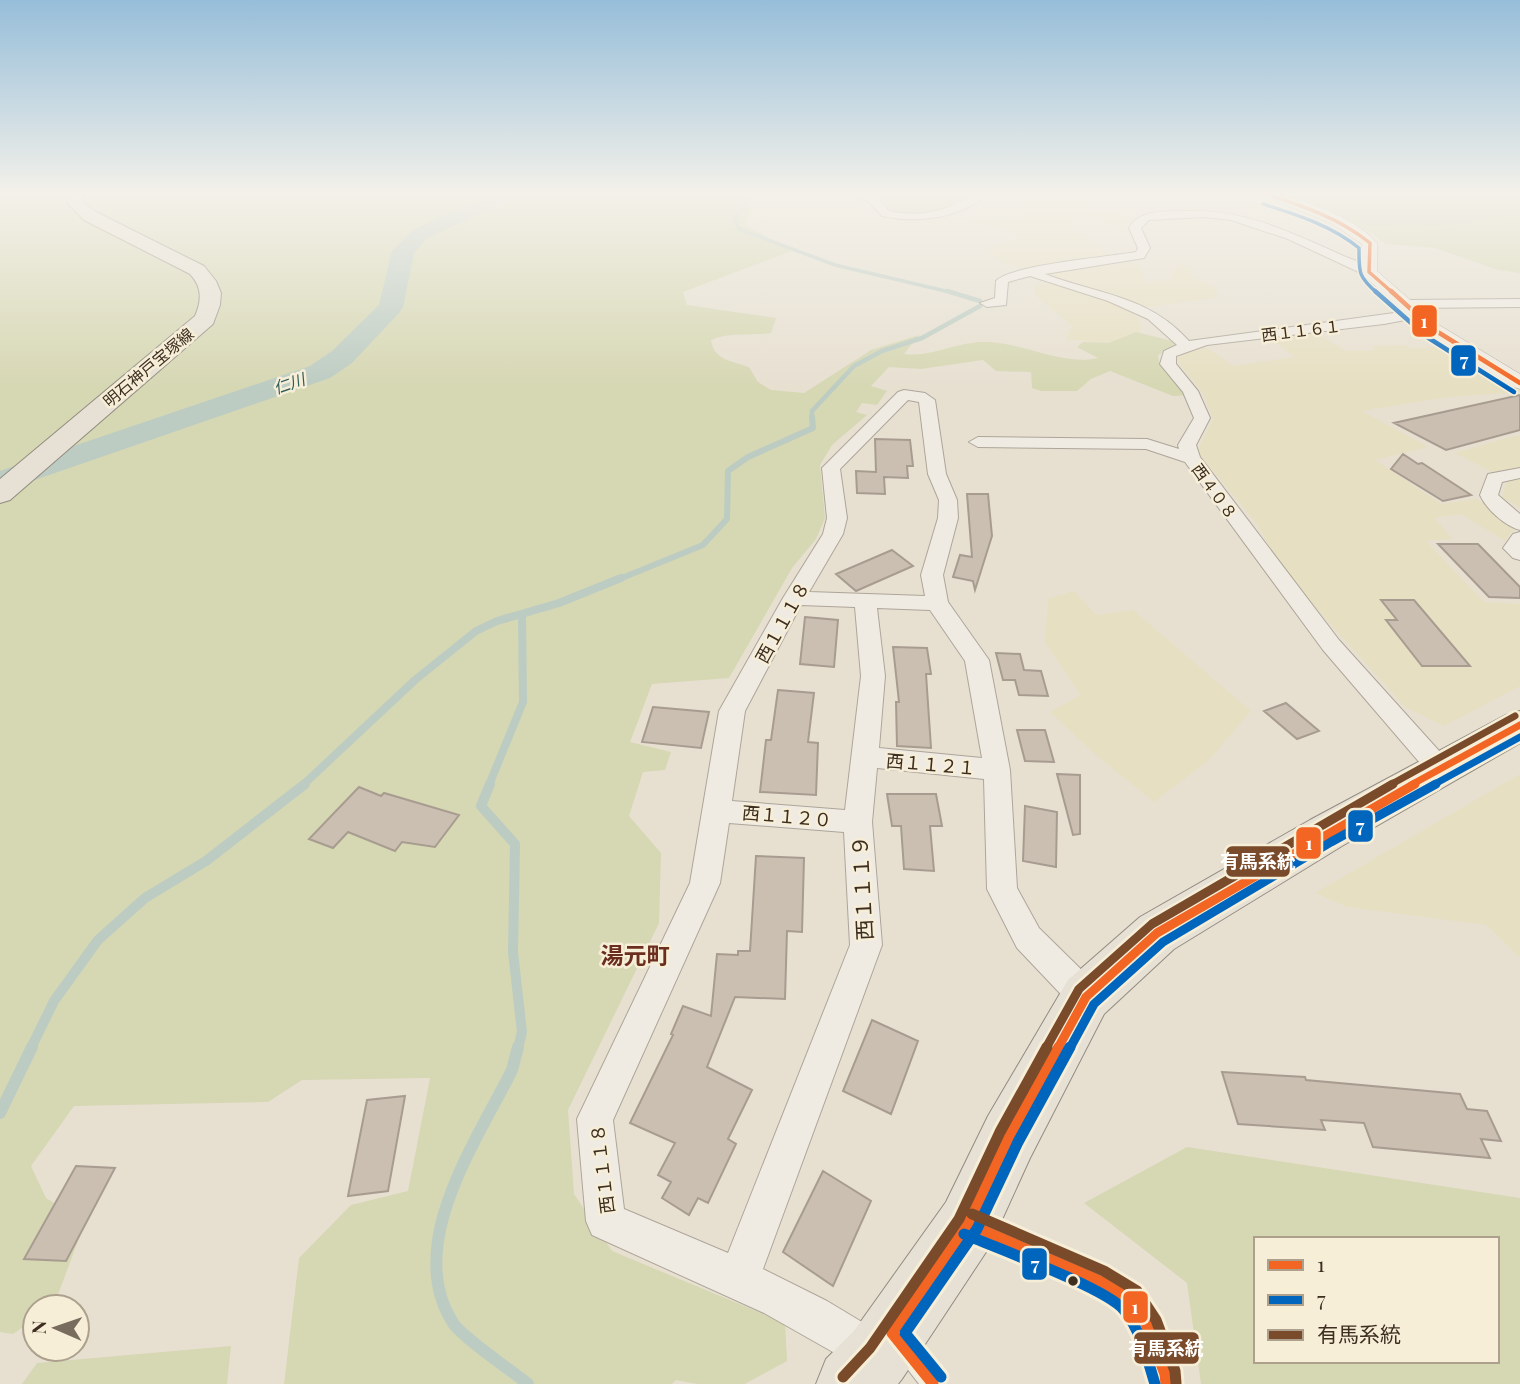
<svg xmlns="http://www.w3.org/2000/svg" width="1520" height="1384" font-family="'Playfair Display','Noto Sans JP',serif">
<rect width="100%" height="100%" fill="#e7e0d1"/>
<path fill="#e6dfc2" d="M1007 194H1073L1087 198 1091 210 1135 216 1129 225 1072 222 1070 226 1114 257 1021 269 1002 263 985 248 1023 237 970 220 1023 222 1024 211 1033 198Z
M1127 259 1140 265 1146 282 1169 279 1172 276 1171 271 1180 264 1193 268 1190 276 1216 287 1218 298 1128 309 1140 320 1141 331 1109 343 1066 339 1072 326 1036 296 1034 285 1053 280 1037 272Z
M1312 331 1347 351 1375 350 1372 346 1404 345 1412 348 1450 346 1520 388V392L1448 397 1362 411 1428 447 1375 460 1441 504 1477 499 1517 526 1505 541 1461 514 1434 518 1453 539 1426 541 1484 602 1520 604V686L1444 726 1405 707 1281 569 1257 524 1197 451 1213 419 1203 393 1175 359 1201 344 1234 366 1294 357 1267 336Z
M1513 436H1520V508L1502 497 1507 480 1455 453Z
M1074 591 1096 615 1133 610 1251 711 1209 760 1154 802 1097 756 1050 712 1081 695 1045 643 1048 599Z
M1520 774V958L1486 925 1347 907 1315 893Z"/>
<path fill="#d6d7b3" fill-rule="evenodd" d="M0 194H746L752 202 746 225 792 251 683 292 687 305 776 318 771 333C753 336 727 332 711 340 714 361 733 361 749 367L758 382 771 390 804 393 871 350 919 335 904 354C932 358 960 340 990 342 1025 344 1064 366 1098 358L1077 347 1083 342 1109 343 1136 332 1180 343 1158 355 1159 362 1191 395 1173 396 1110 371 1091 379 1077 391H1041L1032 388 1031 372 996 371 983 360 921 369 889 367 871 386 887 391 877 405 862 403 856 412 867 415 832 445 820 465 825 518 816 539 792 568 729 678 652 684 630 742 671 752 665 770 643 772 629 816 661 853 659 923 568 1110 574 1194 612 1251 785 1323 787 1361 745 1384H697L676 1380 672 1384H284L299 1258 351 1205 408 1191 430 1078 302 1080 268 1102 74 1106 31 1166 46 1198 85 1222 59 1292 50 1307H35V1319L13 1334 0 1332Z
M1520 215V273L1498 270 1435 248 1385 244 1373 234 1340 219Z
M1187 1147 1520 1198V1384H1201L1187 1283 1084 1203ZM1256 1239H1497V1361H1256Z
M231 1346 227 1384H22L37 1363Z"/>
<path fill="#d1d1b3" d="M854 194H979L954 208 930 214H888L876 199Z
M1273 194H1520V215C1467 225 1407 232 1354 223 1327 218 1299 204 1273 194Z"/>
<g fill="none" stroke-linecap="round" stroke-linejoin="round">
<path stroke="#bcccc2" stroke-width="3.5" d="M747 194 746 202 734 219 739 229 835 265 954 293"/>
<path stroke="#bcccc2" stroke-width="4.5" d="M947 291 980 301
M812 419V411L854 366 882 351 922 338 980 306"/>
<path stroke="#bcccc2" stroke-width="6" d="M617 580 703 545 727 519 728 471 748 457 813 428 812 417"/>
<path stroke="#bcccc2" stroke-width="8" d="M303 785 415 680 476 631 497 621 559 603 621 578
M489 785 523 702 522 615"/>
<path stroke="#bcccc2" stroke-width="10" d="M490 784 481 806 515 844 513 952 522 1032 518 1048
M31 1048 54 1001 98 940 145 898 206 861 305 784"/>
<path stroke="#bcccc2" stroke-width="12" d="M518 1047 512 1070C477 1141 403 1245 453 1323 462 1337 512 1371 528 1384
M0 1113 32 1047"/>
<path fill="#bcccc2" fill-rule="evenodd" d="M491 194H515L513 198 427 238 414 253 403 307 400 312 352 363 330 378 0 492V471L310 366 332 351 379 305 392 251 413 230Z"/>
</g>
<path fill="#cbbfb2" stroke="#a89c90" stroke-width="2" d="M1520 395V430L1446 450 1394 423Z
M875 439 910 440 913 466H907L908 478 884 477 885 494 857 493 856 471 876 472Z
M1403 454 1418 464 1422 463 1471 495 1443 501 1391 469Z
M967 494H988L992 536 975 590 973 581 953 577 960 555 972 557Z
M1438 544H1478L1520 587V598L1489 597Z
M892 550 913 566 856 591 836 574Z
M1381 600H1414L1470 666H1422L1386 620H1397Z
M805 617 838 620 834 667 800 664Z
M893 647 927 648 931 674H926L931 748 897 746 896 702H899Z
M996 653 1020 654 1024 670 1041 671 1048 696 1019 695 1015 680H1003Z
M778 690 814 693 808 742 818 743 816 795 760 792 766 740H771Z
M1286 703 1319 731 1297 739 1264 711Z
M653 707 709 712 701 748 642 742Z
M1017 730H1045L1054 762 1025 761Z
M1057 774 1080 775V834L1073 835Z
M359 787 381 796 384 793 459 815 435 847 402 842 395 851 348 832 333 848 309 839Z
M887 794H936L942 826H930L934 871 904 869 901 826H892Z
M1025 806 1057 812 1056 867 1023 861Z
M756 856 804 858 802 932 787 931 785 999 735 997 707 1067 752 1090 728 1139 736 1144 708 1203 698 1198 689 1215 662 1198 671 1182 658 1175 675 1143 630 1123 673 1035 671 1034 683 1006 711 1016 717 954 738 955V951H750Z
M872 1020 918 1041 891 1114 843 1091Z
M1222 1072 1305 1077 1306 1080 1460 1094 1467 1109 1487 1111 1501 1141 1481 1139 1490 1158 1373 1147 1364 1123 1321 1120 1325 1130 1238 1124Z
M405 1096 388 1191 348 1196 367 1100Z
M76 1166 115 1168 66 1261 24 1259Z
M823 1171 871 1201 833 1286 783 1252Z"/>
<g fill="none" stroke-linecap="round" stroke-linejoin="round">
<defs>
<path id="service" d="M980 1220C1013 1233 1047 1246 1080 1260 1099 1269 1121 1277 1136 1292 1160 1313 1174 1353 1177 1384H1155C1152 1358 1142 1330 1124 1310 1097 1279 1012 1253 973 1237L970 1230 973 1223Z
M906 1338C921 1344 938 1369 944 1384H919L898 1357 895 1349 898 1341Z"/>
<path id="minor" d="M844 194 876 197 889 211C909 215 927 215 946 208 961 202 973 193 989 194 960 218 918 224 882 216L868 201Z
M1187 211C1241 209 1289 231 1337 253 1349 259 1366 263 1375 272L1373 275H1365L1288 239 1231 220 1204 217 1149 220 1141 228 1150 248 1144 258 1045 274C1099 295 1148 295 1189 341L1416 310 1423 314 1421 317 1384 324 1207 345 1176 356V364L1198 391 1210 418 1196 445 1200 457 1339 640 1450 763 1454 770 1450 777 1441 780 1432 777 1323 650 1185 462 1146 449 978 447 969 442 978 437 1147 439 1179 449 1178 445 1194 418 1183 392 1160 364 1164 351 1177 345 1148 319 1108 301 1030 276 1008 282 1006 305 987 307 980 303 995 298 996 281C1010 265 1108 257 1136 252L1138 248 1129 228C1140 208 1168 212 1187 211Z
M1520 299V307L1406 308 1399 304 1406 300Z
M904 390 925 393 935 400 946 474 957 500 958 518 943 575 948 602 989 660 1010 770 1017 888 1039 928 1098 986 1103 997 1098 1008 1086 1013 1074 1008 1017 948 987 889 984 779 877 768 872 822 882 945 763 1269 827 1301 892 1340 899 1355 892 1370 877 1377 764 1313 592 1235 586 1221 577 1119 690 883 719 711 783 598 823 534 827 518 822 468 898 392ZM908 400 919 402 928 474 939 500 938 518 921 575 925 596 809 592 843 534 847 518 840 469ZM801 605 855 607 861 676 845 810 732 801 745 711ZM877 608 930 610 965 661 982 758 879 748 885 676ZM729 823 844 832 850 945 728 1253 624 1209 613 1120 720 883Z
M1520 468V478L1502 482 1498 495 1520 514V530C1505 526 1486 509 1480 495L1488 474Z
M1520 532V560L1513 558 1503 548 1513 534Z"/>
<path id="tertiary" d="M1259 194C1293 193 1356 217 1377 243V271L1439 325 1520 374V389L1513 387 1427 333 1363 275 1361 272 1362 244 1331 223Z"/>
<path id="primary" d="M67 194H83L84 203 96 212 204 266 216 281 221 293 220 305 213 324 10 500 0 503V479L195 316C202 300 202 287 190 274L84 220 68 204Z
M1520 711V743L1342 846 1174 949 1104 1014 1030 1158 990 1246 902 1379 898 1384H816L826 1359 854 1331 946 1202 988 1116 1068 980 1140 917 1310 820 1506 715Z"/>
</defs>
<use href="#service" stroke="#ada599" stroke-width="2"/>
<use href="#minor" stroke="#ada599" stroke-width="2"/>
<use href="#tertiary" stroke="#ada599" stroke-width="1"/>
<use href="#primary" stroke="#928b80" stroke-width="2"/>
<use href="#service" fill="#efebe3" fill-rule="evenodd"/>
<use href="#minor" fill="#efebe3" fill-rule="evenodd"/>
<use href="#tertiary" fill="#efebe3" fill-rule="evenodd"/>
<use href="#primary" fill="#e6e1d4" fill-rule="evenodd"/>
<defs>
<path id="bus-1-far4" d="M1266 194C1303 206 1339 218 1370 243L1369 272 1393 293"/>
<path id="bus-1-far3" d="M1391 291 1433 329 1520 383"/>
<path id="bus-1-far2" d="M1411 785 1520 725"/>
<path id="bus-1-far1" d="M1058 1048 1086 997 1157 933 1415 784"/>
<path id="bus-1" d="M968 1224 1100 1281 1130 1299 1146 1324 1165 1374 1166 1384
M933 1384 892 1333 968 1224 1009 1137 1059 1047"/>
<path id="bus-2-far4" d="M1263 204C1297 215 1331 225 1359 248 1359 273 1358 276 1377 293"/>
<path id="bus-2-far3" d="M1375 291 1427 337 1514 392"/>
<path id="bus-2-far2" d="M1433 785 1520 737"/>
<path id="bus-2-far1" d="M1070 1048 1094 1004 1163 942 1331 842 1436 784"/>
<path id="bus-2" d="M964 1234C996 1248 1106 1288 1124 1310 1141 1331 1147 1358 1155 1384
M941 1377 905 1333 977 1229 1018 1142 1070 1047"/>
<path id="bus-3-far2" d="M1390 785 1515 716"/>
<path id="bus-3-far1" d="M1046 1048 1079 989 1152 924 1393 784"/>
<path id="bus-3" d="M972 1214 1104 1271 1137 1291 1156 1320 1175 1371 1176 1383
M843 1377 870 1348 959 1219 1000 1132 1047 1047"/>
</defs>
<use href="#bus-1-far4" stroke="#f7eed8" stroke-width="6"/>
<use href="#bus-1-far3" stroke="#f7eed8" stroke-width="8"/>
<use href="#bus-1-far2" stroke="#f7eed8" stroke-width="12"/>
<use href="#bus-1-far1" stroke="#f7eed8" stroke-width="14"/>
<use href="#bus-1" stroke="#f7eed8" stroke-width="17"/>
<use href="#bus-2-far4" stroke="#f7eed8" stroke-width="6"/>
<use href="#bus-2-far3" stroke="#f7eed8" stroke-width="8"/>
<use href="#bus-2-far2" stroke="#f7eed8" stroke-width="12"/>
<use href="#bus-2-far1" stroke="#f7eed8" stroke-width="14"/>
<use href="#bus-2" stroke="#f7eed8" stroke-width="17"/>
<use href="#bus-3-far2" stroke="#f7eed8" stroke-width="12"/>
<use href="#bus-3-far1" stroke="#f7eed8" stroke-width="14"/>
<use href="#bus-3" stroke="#f7eed8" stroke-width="17"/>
<use href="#bus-1-far4" stroke="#f26522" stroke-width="3.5"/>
<use href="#bus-1-far3" stroke="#f26522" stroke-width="4.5"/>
<use href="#bus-1-far2" stroke="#f26522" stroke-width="7"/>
<use href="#bus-1-far1" stroke="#f26522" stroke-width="9"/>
<use href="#bus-1" stroke="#f26522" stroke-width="11"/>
<use href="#bus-2-far4" stroke="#0065bd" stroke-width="3.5"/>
<use href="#bus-2-far3" stroke="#0065bd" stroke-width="4.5"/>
<use href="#bus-2-far2" stroke="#0065bd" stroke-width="7"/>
<use href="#bus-2-far1" stroke="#0065bd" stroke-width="9"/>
<use href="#bus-2" stroke="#0065bd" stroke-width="11"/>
<use href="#bus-3-far2" stroke="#7a4b2a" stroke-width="7"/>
<use href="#bus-3-far1" stroke="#7a4b2a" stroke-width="9"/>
<use href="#bus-3" stroke="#7a4b2a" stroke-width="11"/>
</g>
<linearGradient id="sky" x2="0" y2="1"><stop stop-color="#96bed9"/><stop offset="0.5" stop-color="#f4f1ea"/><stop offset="1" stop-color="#f4f1ea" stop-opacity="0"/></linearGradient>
<rect width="1520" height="388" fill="url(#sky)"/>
<circle fill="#3d2e20" stroke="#f7eed8" stroke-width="2.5" cx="1073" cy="1281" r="6"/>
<g text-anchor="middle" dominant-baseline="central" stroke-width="5" stroke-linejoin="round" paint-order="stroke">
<g font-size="16" fill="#3d2e20" stroke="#f7eed8">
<text transform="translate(1301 330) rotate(-7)">西１１６１</text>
<text transform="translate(148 367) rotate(-40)">明石神戸宝塚線</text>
<text transform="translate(1215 491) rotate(54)">西４０８</text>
</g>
<g font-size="16" font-style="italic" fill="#2f5d5a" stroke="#f7eed8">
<text transform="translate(289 383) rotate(-19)">仁川</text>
</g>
<g font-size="18" fill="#3d2e20" stroke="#f7eed8">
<text transform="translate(782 622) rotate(-61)">西１１１８</text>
<text transform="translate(931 764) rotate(5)">西１１２１</text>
<text transform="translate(787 816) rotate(5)">西１１２０</text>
<text transform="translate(602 1169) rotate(-97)">西１１１８</text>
</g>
<g font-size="21" fill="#3d2e20" stroke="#f7eed8">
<text transform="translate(861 888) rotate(-93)">西１１１９</text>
</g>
<g font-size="23" font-weight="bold" fill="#6b2e1e" stroke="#f7eed8">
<text x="635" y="954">湯元町</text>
</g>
</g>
<g stroke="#f7eed8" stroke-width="2.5">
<rect x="1411" y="304" width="27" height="34" rx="7" fill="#f26522"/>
<rect x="1450" y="344" width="27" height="33" rx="7" fill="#0065bd"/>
<rect x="1347" y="809" width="27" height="34" rx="7" fill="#0065bd"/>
<rect x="1295" y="826" width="27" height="34" rx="7" fill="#f26522"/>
<rect x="1225" y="845" width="66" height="33" rx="7" fill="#7a4b2a"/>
<rect x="1021" y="1247" width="27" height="34" rx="7" fill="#0065bd"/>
<rect x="1122" y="1290" width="27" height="34" rx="7" fill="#f26522"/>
<rect x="1133" y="1331" width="67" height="34" rx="7" fill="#7a4b2a"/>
</g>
<g font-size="19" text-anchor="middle" font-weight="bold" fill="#fff">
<text x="1424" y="328">1</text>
<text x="1464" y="367">7</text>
<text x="1360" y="833">7</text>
<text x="1309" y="850">1</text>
<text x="1258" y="868">有馬系統</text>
<text x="1035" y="1271">7</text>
<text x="1135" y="1314">1</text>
<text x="1166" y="1355">有馬系統</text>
</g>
<rect x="1254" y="1237" width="245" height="126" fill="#f7eed8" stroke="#ada18e" stroke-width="2"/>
<rect x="1268" y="1260" width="35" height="10" fill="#f26522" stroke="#ada18e" stroke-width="2"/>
<text x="1317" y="1272" font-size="21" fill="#3d2e20">1</text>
<rect x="1268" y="1295" width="35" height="10" fill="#0065bd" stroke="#ada18e" stroke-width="2"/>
<text x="1317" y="1307" font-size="21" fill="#3d2e20">7</text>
<rect x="1268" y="1330" width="35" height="10" fill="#7a4b2a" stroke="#ada18e" stroke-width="2"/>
<text x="1317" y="1342" font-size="21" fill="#3d2e20">有馬系統</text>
<g transform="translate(56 1328) rotate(272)"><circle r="33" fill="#f7eed8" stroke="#ada18e" stroke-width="2"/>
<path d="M0-5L12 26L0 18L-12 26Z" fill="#786c5e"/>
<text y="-10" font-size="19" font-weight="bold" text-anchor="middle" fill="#3d2e20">N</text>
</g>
</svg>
